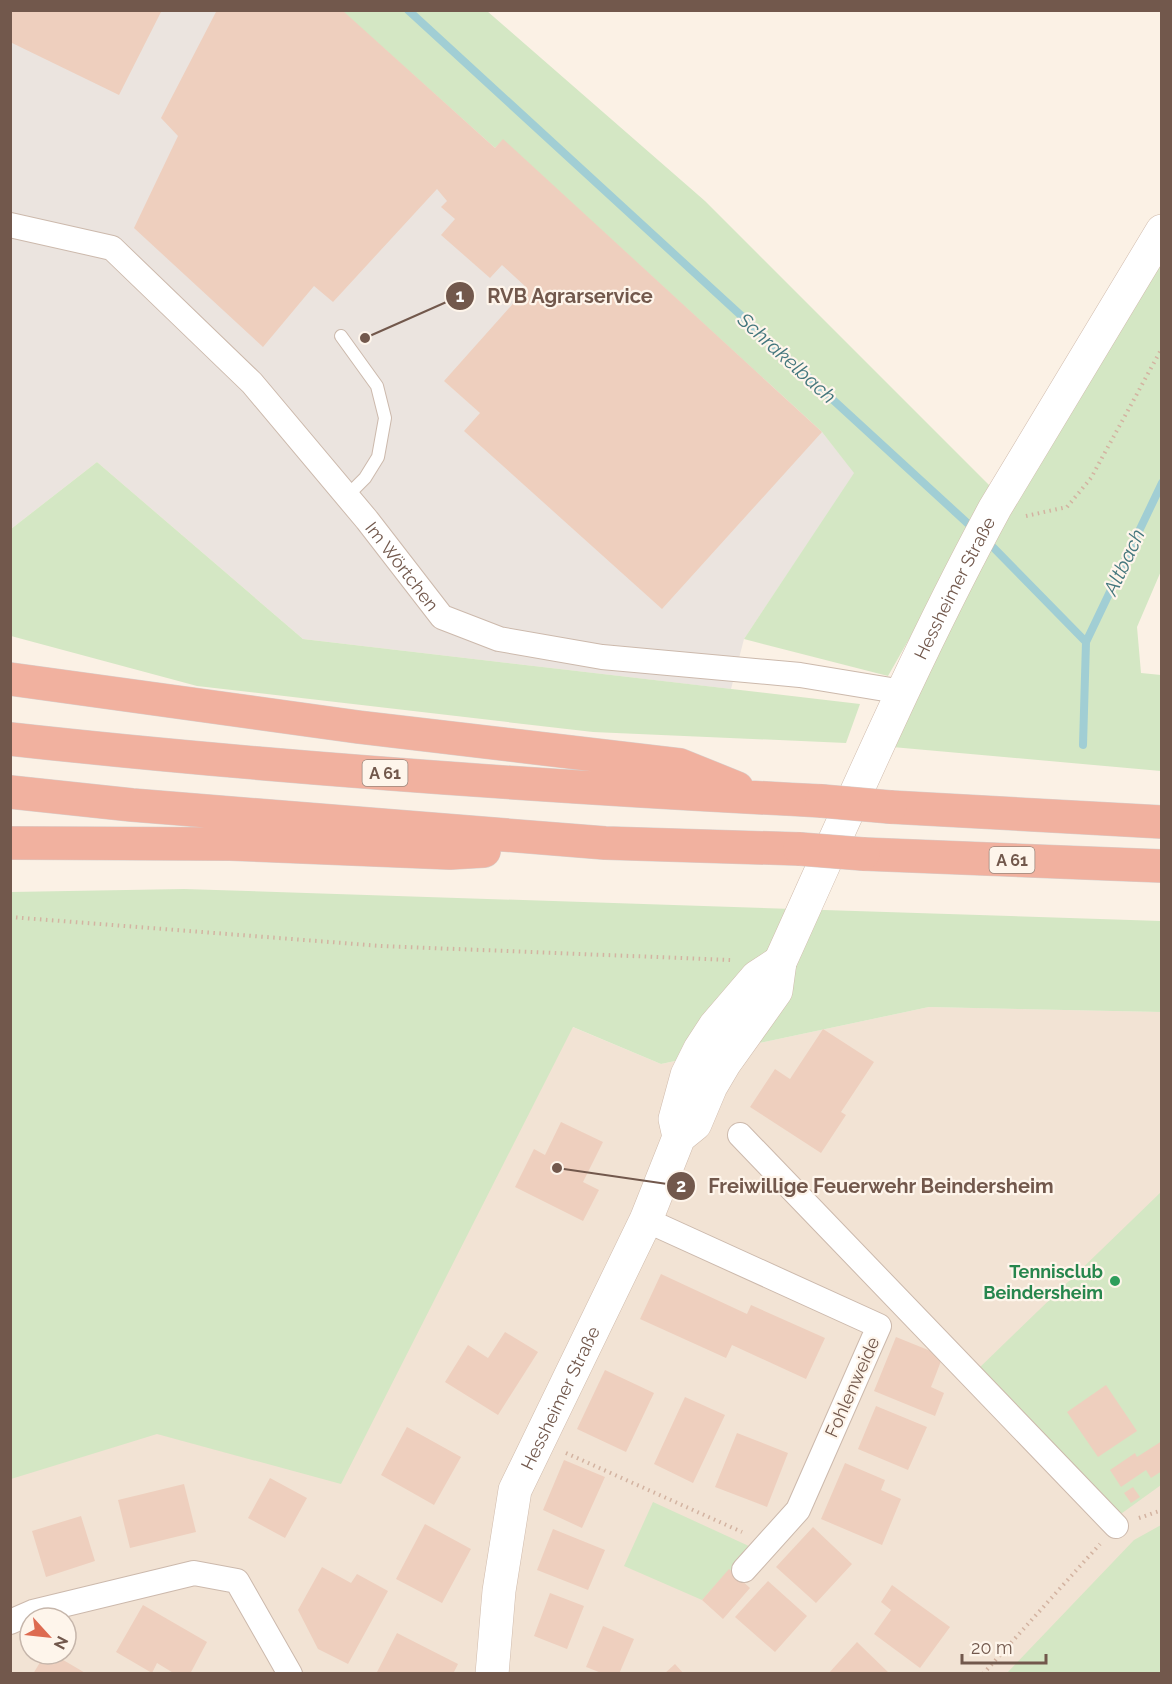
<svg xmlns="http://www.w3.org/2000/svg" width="1172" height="1684" font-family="Raleway,sans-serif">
<rect width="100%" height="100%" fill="#fbf1e5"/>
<path fill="#f2e3d4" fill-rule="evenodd" d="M458 979 661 1064 929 1007 1161 1012V1673L11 1674V1166ZM30 1618H66V1654H30Z"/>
<path fill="#ebe4df" d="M11 11H342L495 148 503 139 822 432 855 473 744 639 731 689 303 639 97 462 11 529Z"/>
<path fill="#d4e7c4" d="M342 11H487L705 201 994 490 888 676 744 639 854 473 822 432 503 140 495 148Z
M1161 249V571L1137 627 1141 673 1161 675V771L881 746 925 647Z
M97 462 303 639 860 704 846 743 593 732 197 686 11 636V529Z
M184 889 1161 921V1012L929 1007 661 1064 573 1027 341 1484 157 1434 11 1479V892Z
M1161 1192V1485L1118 1516 977 1370Z
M653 1502 751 1547 732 1572 729 1570 702 1600 624 1566Z
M1161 1525V1673H1007L1134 1540Z"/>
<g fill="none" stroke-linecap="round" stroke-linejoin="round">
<path stroke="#a1ced4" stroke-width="8" d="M408 10 976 531
M986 540 1086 642 1083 745
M1086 642 1162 483"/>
</g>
<path fill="#eecfbe" d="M10 10H162L119 95 10 42Z
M217 10H342L495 148 503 139 822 432 662 609 464 431 480 413 444 381 527 288 502 265 490 278 441 235 455 219 441 207 447 201 437 189 333 302 314 286 263 347 134 228 178 136 161 118Z
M823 1029 874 1062 841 1112 846 1115 821 1153 750 1107 775 1069 790 1079Z
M561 1122 603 1142 583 1182 599 1190 583 1221 515 1187 534 1149 545 1155Z
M661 1274 747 1314 751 1305 825 1338 806 1379 732 1345 726 1358 640 1319Z
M505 1332 538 1352 498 1415 445 1382 468 1345 488 1358Z
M896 1337 943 1356 931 1387 944 1393 935 1416 874 1391Z
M605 1370 654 1393 626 1452 577 1429Z
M1106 1385 1137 1431 1098 1457 1067 1412Z
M685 1397 725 1415 693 1483 654 1464Z
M876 1406 927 1427 908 1470 858 1449Z
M407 1427 461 1457 434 1505 381 1475Z
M737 1433 788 1453 767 1507 715 1487Z
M1162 1441V1471L1151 1478 1146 1470 1121 1487 1110 1470 1135 1453 1137 1457Z
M564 1460 605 1477 582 1528 543 1510Z
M845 1463 885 1480 881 1490 901 1499 882 1545 821 1519Z
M270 1478 307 1498 285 1538 248 1518Z
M184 1484 196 1532 130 1548 118 1500Z
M1133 1487 1140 1497 1131 1503 1124 1493Z
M81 1516 95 1561 46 1577 32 1531Z
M425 1524 471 1549 442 1603 396 1579Z
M813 1527 852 1564 816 1603 776 1567Z
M553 1529 605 1550 588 1590 537 1570Z
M322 1567 351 1583 357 1574 388 1591 348 1664 318 1649 298 1610Z
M729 1569 750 1588 723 1619 702 1600Z
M768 1581 807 1616 775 1652 735 1617Z
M892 1585 950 1627 920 1668 874 1634 891 1610 881 1602Z
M550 1593 584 1606 567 1649 534 1636Z
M143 1605 207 1642 190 1674H175L157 1663 152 1673 116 1652Z
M603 1626 634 1639 619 1674H604L586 1667Z
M397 1633 458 1664 453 1674H376Z
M857 1642 890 1674H828Z
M45 1654H53L87 1674H33Z
M675 1664 684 1674H664Z"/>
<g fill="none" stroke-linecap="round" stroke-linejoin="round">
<defs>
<path id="lane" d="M341 336 377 386 385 418 378 457 365 478 347 496"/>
<g id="street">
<path id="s1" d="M10 225 112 248 252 383 367 520 442 617 499 639 602 657 800 675 903 692"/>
<path d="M740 1135 1116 1526"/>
<path d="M646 1220 879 1326 798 1510 744 1570"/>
<path d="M10 1622 33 1612 194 1573 237 1581 290 1674"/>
</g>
<g id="secondary">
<path d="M679 1137 675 1119 687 1075 700 1049 715 1026 757 977 780 962"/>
<path id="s2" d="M492 1674 499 1591 515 1490 646 1220 679 1137 695 1124 711 1086 724 1064 776 991 780 962C849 810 915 655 995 508L1162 231"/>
</g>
<path id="highway" d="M10 679 358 727 680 765 737 788
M10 739C280 769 551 787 822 801
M10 792 132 805 605 843 800 849
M890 807 1162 822
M10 843 230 844 450 853 484 851
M863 854 1162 866"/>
</defs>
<use href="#lane" stroke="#ccb9ac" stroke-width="14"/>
<use href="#street" stroke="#ccb9ac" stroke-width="26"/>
<use href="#secondary" stroke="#d0bbac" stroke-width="34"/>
<use href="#highway" stroke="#d8d0cd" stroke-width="34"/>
<path stroke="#d3b3a1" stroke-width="4" stroke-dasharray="1.5 4.5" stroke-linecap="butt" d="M1026 516 1067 507 1091 478 1162 348
M10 917 381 946 731 960
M566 1453 742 1532
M1139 1518 1162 1510
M983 1674 1100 1544"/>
<use href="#lane" stroke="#fff" stroke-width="12"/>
<use href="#street" stroke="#fff" stroke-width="24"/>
<use href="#secondary" stroke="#fff" stroke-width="33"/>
<use href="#highway" stroke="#f1b19f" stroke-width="33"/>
<defs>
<path id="highway-bridge" d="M822 801 890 807
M800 849 863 854"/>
</defs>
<use href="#highway-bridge" stroke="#d8d0cd" stroke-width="34" stroke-linecap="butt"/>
<use href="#highway-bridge" stroke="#f1b19f" stroke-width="33"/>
</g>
<circle fill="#2e9e5b" stroke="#fef5eb" stroke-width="2" cx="1115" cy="1281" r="6"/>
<g text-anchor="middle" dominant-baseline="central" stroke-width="4.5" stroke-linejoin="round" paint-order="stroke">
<g fill="#fef5eb" stroke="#9c877c" stroke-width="1.5">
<rect x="362.5" y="760" width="45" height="26" rx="4.5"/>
<rect x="989.5" y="847" width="45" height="26" rx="4.5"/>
</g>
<g font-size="16" font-weight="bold" fill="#72584c">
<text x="385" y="773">A 61</text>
<text x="1012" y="860">A 61</text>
</g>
<g font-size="18" fill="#72584c" stroke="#fef5eb">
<text stroke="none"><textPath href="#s1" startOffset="536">Im Wörtchen</textPath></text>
<text stroke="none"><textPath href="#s2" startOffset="1194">Hessheimer Straße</textPath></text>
<text transform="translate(852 1387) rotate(-66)">Fohlenweide</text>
<text stroke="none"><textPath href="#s2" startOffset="288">Hessheimer Straße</textPath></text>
</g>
<g font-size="18" font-weight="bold" fill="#27864d" stroke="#fef5eb" text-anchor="end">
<text x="1103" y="1271">Tennisclub<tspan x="1103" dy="21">Beindersheim</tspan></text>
</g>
<g font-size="20" font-style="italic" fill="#43767d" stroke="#fef5eb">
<text transform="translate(787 358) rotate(42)">Schrakelbach</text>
<text transform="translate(1124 562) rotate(-65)">Altbach</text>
</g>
</g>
<path fill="none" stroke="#72584c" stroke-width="2" d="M365 338L460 296M557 1168L681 1186"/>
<g fill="#72584c" stroke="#fef5eb" stroke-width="2">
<circle cx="365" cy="338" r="6"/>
<circle cx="557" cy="1168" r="6"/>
<circle cx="460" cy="296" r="15"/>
<circle cx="681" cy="1186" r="15"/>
</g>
<g font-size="18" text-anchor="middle" font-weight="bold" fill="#fff">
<text x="460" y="302">1</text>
<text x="681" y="1192">2</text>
</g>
<g font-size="20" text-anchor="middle" font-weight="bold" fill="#72584c" stroke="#fef5eb" stroke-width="4.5" stroke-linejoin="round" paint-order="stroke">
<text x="570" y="303">RVB Agrarservice</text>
<text x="881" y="1193">Freiwillige Feuerwehr Beindersheim</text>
</g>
<rect width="1172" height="1684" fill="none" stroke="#72584c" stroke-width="24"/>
<g transform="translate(48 1636) rotate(117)"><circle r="28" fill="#fef5eb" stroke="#c6b6ab" stroke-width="1.5"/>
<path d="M0-4.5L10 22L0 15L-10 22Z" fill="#dd6b51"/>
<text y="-9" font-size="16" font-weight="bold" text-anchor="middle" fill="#72584c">N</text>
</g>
<path d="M962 1654v9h84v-9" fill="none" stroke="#72584c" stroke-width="3"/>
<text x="971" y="1654" font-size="18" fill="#72584c" stroke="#fef5eb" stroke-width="4.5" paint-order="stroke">20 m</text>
</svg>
